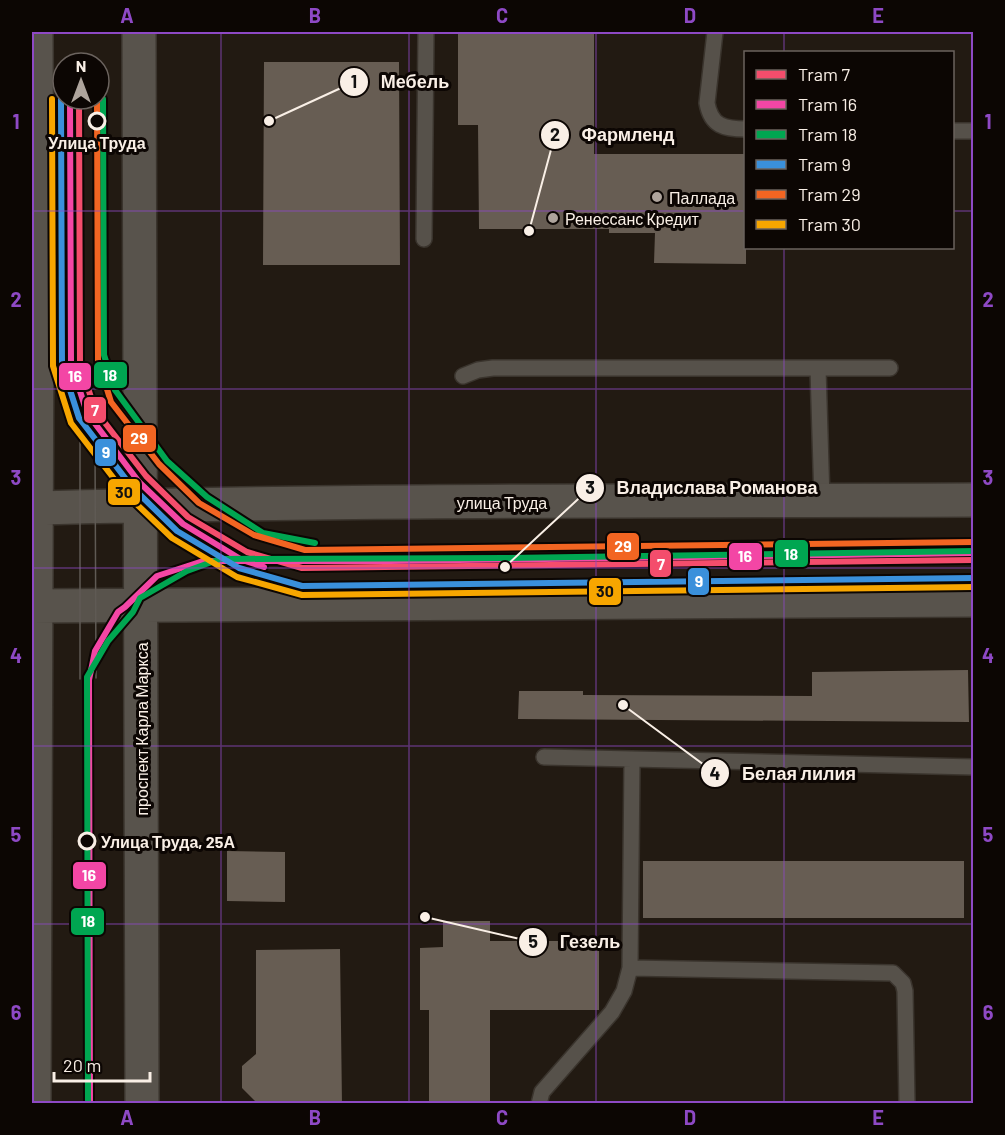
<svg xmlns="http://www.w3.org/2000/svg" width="1005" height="1135" font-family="Barlow,sans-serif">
<rect width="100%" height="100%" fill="#221a12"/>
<path fill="#675d53" d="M458 34H594V154H746V264L654 263 655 233H609V229H479L478 125H458Z
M264 62H399L400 265H263Z
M968 670 969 722 518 719 519 691H583V695L812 696V672Z
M227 851 285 852V902L227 901Z
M643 861H964V918H643Z
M443 921H490V941H599V1010H490V1104H429V1010H420V948L443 947Z
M340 949 342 1104H258L242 1088V1066L256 1054V950Z"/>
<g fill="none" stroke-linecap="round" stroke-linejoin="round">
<defs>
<path id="lane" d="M715 32 707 103C711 126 724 129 746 129
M952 131H974
M424 239 426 32
M818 369 822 500
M463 376 478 370 493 368H890
M544 757 974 767
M630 968 893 973 903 983 905 991 907 1104
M539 1104 542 1092 612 1012 624 991 630 968 632 760"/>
<path id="secondary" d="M139 32 142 1104
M32 508C345 500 660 501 974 500
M32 606 974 600
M34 1104 37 312 36 32"/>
</defs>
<use href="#lane" stroke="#3a342d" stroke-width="18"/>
<use href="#secondary" stroke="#3a342d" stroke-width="36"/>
<use href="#lane" stroke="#56514a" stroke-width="15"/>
<use href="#secondary" stroke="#58534c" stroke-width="33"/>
<path stroke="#5f5a54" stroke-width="1.5" d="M80 440V679
M95 446 96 678"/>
<defs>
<path id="tram-1" d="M79 99 80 363 95 410 146 476 188 517 247 552 302 568 974 560"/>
<path id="tram-2" d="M70 99 71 363 87 413 139 482 183 524 242 560 264 567
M90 1104 89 680 95 651 118 612 125 607 157 576 203 561H391L974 553"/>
<path id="tram-3" d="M103 99 104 355 115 390 167 461 207 497 263 533 315 543
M88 1104 87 677 108 641 133 612 140 598 187 571 220 559 505 558 974 551"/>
<path id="tram-4" d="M61 99 62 365 79 418 132 487 177 531 239 568 302 586 974 578"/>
<path id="tram-5" d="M97 99 98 360 111 402 159 464 199 503 254 535 305 550 974 542"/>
<path id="tram-6" d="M52 99 53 366 71 423 125 493 172 538 237 577 302 595 974 587"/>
</defs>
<use href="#tram-1" stroke="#0c0603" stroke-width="10"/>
<use href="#tram-2" stroke="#0c0603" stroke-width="10"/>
<use href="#tram-3" stroke="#0c0603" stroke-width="10"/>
<use href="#tram-4" stroke="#0c0603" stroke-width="10"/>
<use href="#tram-5" stroke="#0c0603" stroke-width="10"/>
<use href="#tram-6" stroke="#0c0603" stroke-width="10"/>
<use href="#tram-1" stroke="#f44d6c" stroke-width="6"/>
<use href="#tram-2" stroke="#f346a5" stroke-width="6"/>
<use href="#tram-3" stroke="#00a651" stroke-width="6"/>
<use href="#tram-4" stroke="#3a90db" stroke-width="6"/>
<use href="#tram-5" stroke="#f26522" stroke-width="6"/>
<use href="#tram-6" stroke="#f7a600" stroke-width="6"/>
</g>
<path fill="none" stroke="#8e49c5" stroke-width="1.5" stroke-opacity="0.55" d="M221 32V1104M409 32V1104M596 32V1104M784 32V52M32 211H746M952 211H974M784 248V1104M32 389H974M32 568H974M32 746H974M32 924H974"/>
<g fill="#0c0603" stroke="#f9efe6" stroke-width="3">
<circle cx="97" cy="121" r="8"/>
<circle cx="87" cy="841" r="8"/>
</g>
<g fill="#aea49c" stroke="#0c0603" stroke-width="2">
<circle cx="657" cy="197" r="6"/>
<circle cx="553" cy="218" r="6"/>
</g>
<g text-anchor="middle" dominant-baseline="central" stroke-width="6" stroke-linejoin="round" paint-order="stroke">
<g font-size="16" font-weight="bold" fill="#f9efe6" stroke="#0c0603">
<text x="97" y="142">Улица Труда</text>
<text x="101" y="841" text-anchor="start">Улица Труда, 25А</text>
</g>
<g font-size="16" fill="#f9efe6" stroke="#0c0603" text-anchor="start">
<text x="669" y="197">Паллада</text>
<text x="565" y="218">Ренессанс Кредит</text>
</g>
<g font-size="16" fill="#f9efe6" stroke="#0c0603">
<text x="502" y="502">улица Труда</text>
<text transform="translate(141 729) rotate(-90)">проспект Карла Маркса</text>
</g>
</g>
<path fill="none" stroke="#f9efe6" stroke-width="2" d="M269 121L354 82M529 231L555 135M505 567L590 488M623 705L715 773M425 917L533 942"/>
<g fill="#f9efe6" stroke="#0c0603" stroke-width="2">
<circle cx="269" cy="121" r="6"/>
<circle cx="529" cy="231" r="6"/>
<circle cx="505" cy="567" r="6"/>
<circle cx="623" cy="705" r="6"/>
<circle cx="425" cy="917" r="6"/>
<circle cx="354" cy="82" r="15"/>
<circle cx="555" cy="135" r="15"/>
<circle cx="590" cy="488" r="15"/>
<circle cx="715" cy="773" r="15"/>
<circle cx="533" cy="942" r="15"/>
</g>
<g font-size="18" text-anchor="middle" font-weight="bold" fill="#111">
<text x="354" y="88">1</text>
<text x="555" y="141">2</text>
<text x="590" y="494">3</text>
<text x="715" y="780">4</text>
<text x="533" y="948">5</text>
</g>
<g font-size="18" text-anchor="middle" font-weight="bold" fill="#f9efe6" stroke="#0c0603" stroke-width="6" stroke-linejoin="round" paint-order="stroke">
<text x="415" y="88">Мебель</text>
<text x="628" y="141">Фармленд</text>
<text x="717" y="494">Владислава Романова</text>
<text x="799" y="780">Белая лилия</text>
<text x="590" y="948">Гезель</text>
</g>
<g stroke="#0c0603" stroke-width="2">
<rect x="93" y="361" width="35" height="28" rx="6" fill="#00a651"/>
<rect x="58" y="362" width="34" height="29" rx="6" fill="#f346a5"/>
<rect x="83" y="396" width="24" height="28" rx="6" fill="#f44d6c"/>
<rect x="122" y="424" width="35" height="29" rx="6" fill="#f26522"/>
<rect x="94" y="438" width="23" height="29" rx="6" fill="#3a90db"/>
<rect x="107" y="478" width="34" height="28" rx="6" fill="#f7a600"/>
<rect x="606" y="532" width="34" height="29" rx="6" fill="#f26522"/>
<rect x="774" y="539" width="35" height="29" rx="6" fill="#00a651"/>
<rect x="728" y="542" width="35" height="29" rx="6" fill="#f346a5"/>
<rect x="649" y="549" width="23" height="29" rx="6" fill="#f44d6c"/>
<rect x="687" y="567" width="23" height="29" rx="6" fill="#3a90db"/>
<rect x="588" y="577" width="34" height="29" rx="6" fill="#f7a600"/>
<rect x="72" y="861" width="35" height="29" rx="6" fill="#f346a5"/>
<rect x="70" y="907" width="35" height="29" rx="6" fill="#00a651"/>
</g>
<g font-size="16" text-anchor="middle" font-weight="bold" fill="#fff">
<text x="110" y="381">18</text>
<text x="75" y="382">16</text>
<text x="95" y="416">7</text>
<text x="139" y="444">29</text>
<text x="106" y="458">9</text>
<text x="623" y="552">29</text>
<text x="791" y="560">18</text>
<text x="745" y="562">16</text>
<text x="661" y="570">7</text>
<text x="699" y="587">9</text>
<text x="89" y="881">16</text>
<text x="88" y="927">18</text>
</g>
<g font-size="16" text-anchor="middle" font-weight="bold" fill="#111">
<text x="124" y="498">30</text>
<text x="605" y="597">30</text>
</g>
<rect width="1005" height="1135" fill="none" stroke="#0c0603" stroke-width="66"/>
<rect x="744" y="51" width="210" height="198" fill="#0c0603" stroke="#6b635e" stroke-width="1.5"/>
<rect x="756" y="70" width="30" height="9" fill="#f44d6c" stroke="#6b635e" stroke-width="1.5"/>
<text x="798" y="81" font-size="18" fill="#f9efe6">Tram 7</text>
<rect x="756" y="100" width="30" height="9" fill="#f346a5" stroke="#6b635e" stroke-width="1.5"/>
<text x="798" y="111" font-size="18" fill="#f9efe6">Tram 16</text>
<rect x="756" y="130" width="30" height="9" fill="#00a651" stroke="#6b635e" stroke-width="1.5"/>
<text x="798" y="141" font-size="18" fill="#f9efe6">Tram 18</text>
<rect x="756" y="160" width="30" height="9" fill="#3a90db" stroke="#6b635e" stroke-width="1.5"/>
<text x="798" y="171" font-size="18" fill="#f9efe6">Tram 9</text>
<rect x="756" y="190" width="30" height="9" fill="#f26522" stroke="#6b635e" stroke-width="1.5"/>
<text x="798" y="201" font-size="18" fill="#f9efe6">Tram 29</text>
<rect x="756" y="220" width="30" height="9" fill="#f7a600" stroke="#6b635e" stroke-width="1.5"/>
<text x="798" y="231" font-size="18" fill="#f9efe6">Tram 30</text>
<g transform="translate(81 81)"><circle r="28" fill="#0c0603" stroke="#6b635e" stroke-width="1.5"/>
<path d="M0-4.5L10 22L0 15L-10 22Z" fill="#aea49c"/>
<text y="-9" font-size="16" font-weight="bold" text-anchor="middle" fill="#f9efe6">N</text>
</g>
<path d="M54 1072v9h96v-9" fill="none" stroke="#f9efe6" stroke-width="3"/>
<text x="63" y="1072" font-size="18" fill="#f9efe6" stroke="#0c0603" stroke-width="4.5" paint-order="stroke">20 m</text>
<rect x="33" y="33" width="939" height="1069" fill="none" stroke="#8e49c5" stroke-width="2"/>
<g font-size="20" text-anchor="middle" font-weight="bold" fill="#8e49c5">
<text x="127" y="23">A</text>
<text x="315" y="23">B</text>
<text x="502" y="23">C</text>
<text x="690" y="23">D</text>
<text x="878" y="23">E</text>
<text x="16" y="129">1</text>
<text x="988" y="129">1</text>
<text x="16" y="307">2</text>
<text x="988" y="307">2</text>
<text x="16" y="485">3</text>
<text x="988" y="485">3</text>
<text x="16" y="663">4</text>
<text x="988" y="663">4</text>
<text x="16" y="842">5</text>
<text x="988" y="842">5</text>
<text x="16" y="1020">6</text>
<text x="988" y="1020">6</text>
<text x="127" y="1125">A</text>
<text x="315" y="1125">B</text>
<text x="502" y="1125">C</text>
<text x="690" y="1125">D</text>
<text x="878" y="1125">E</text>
</g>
</svg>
